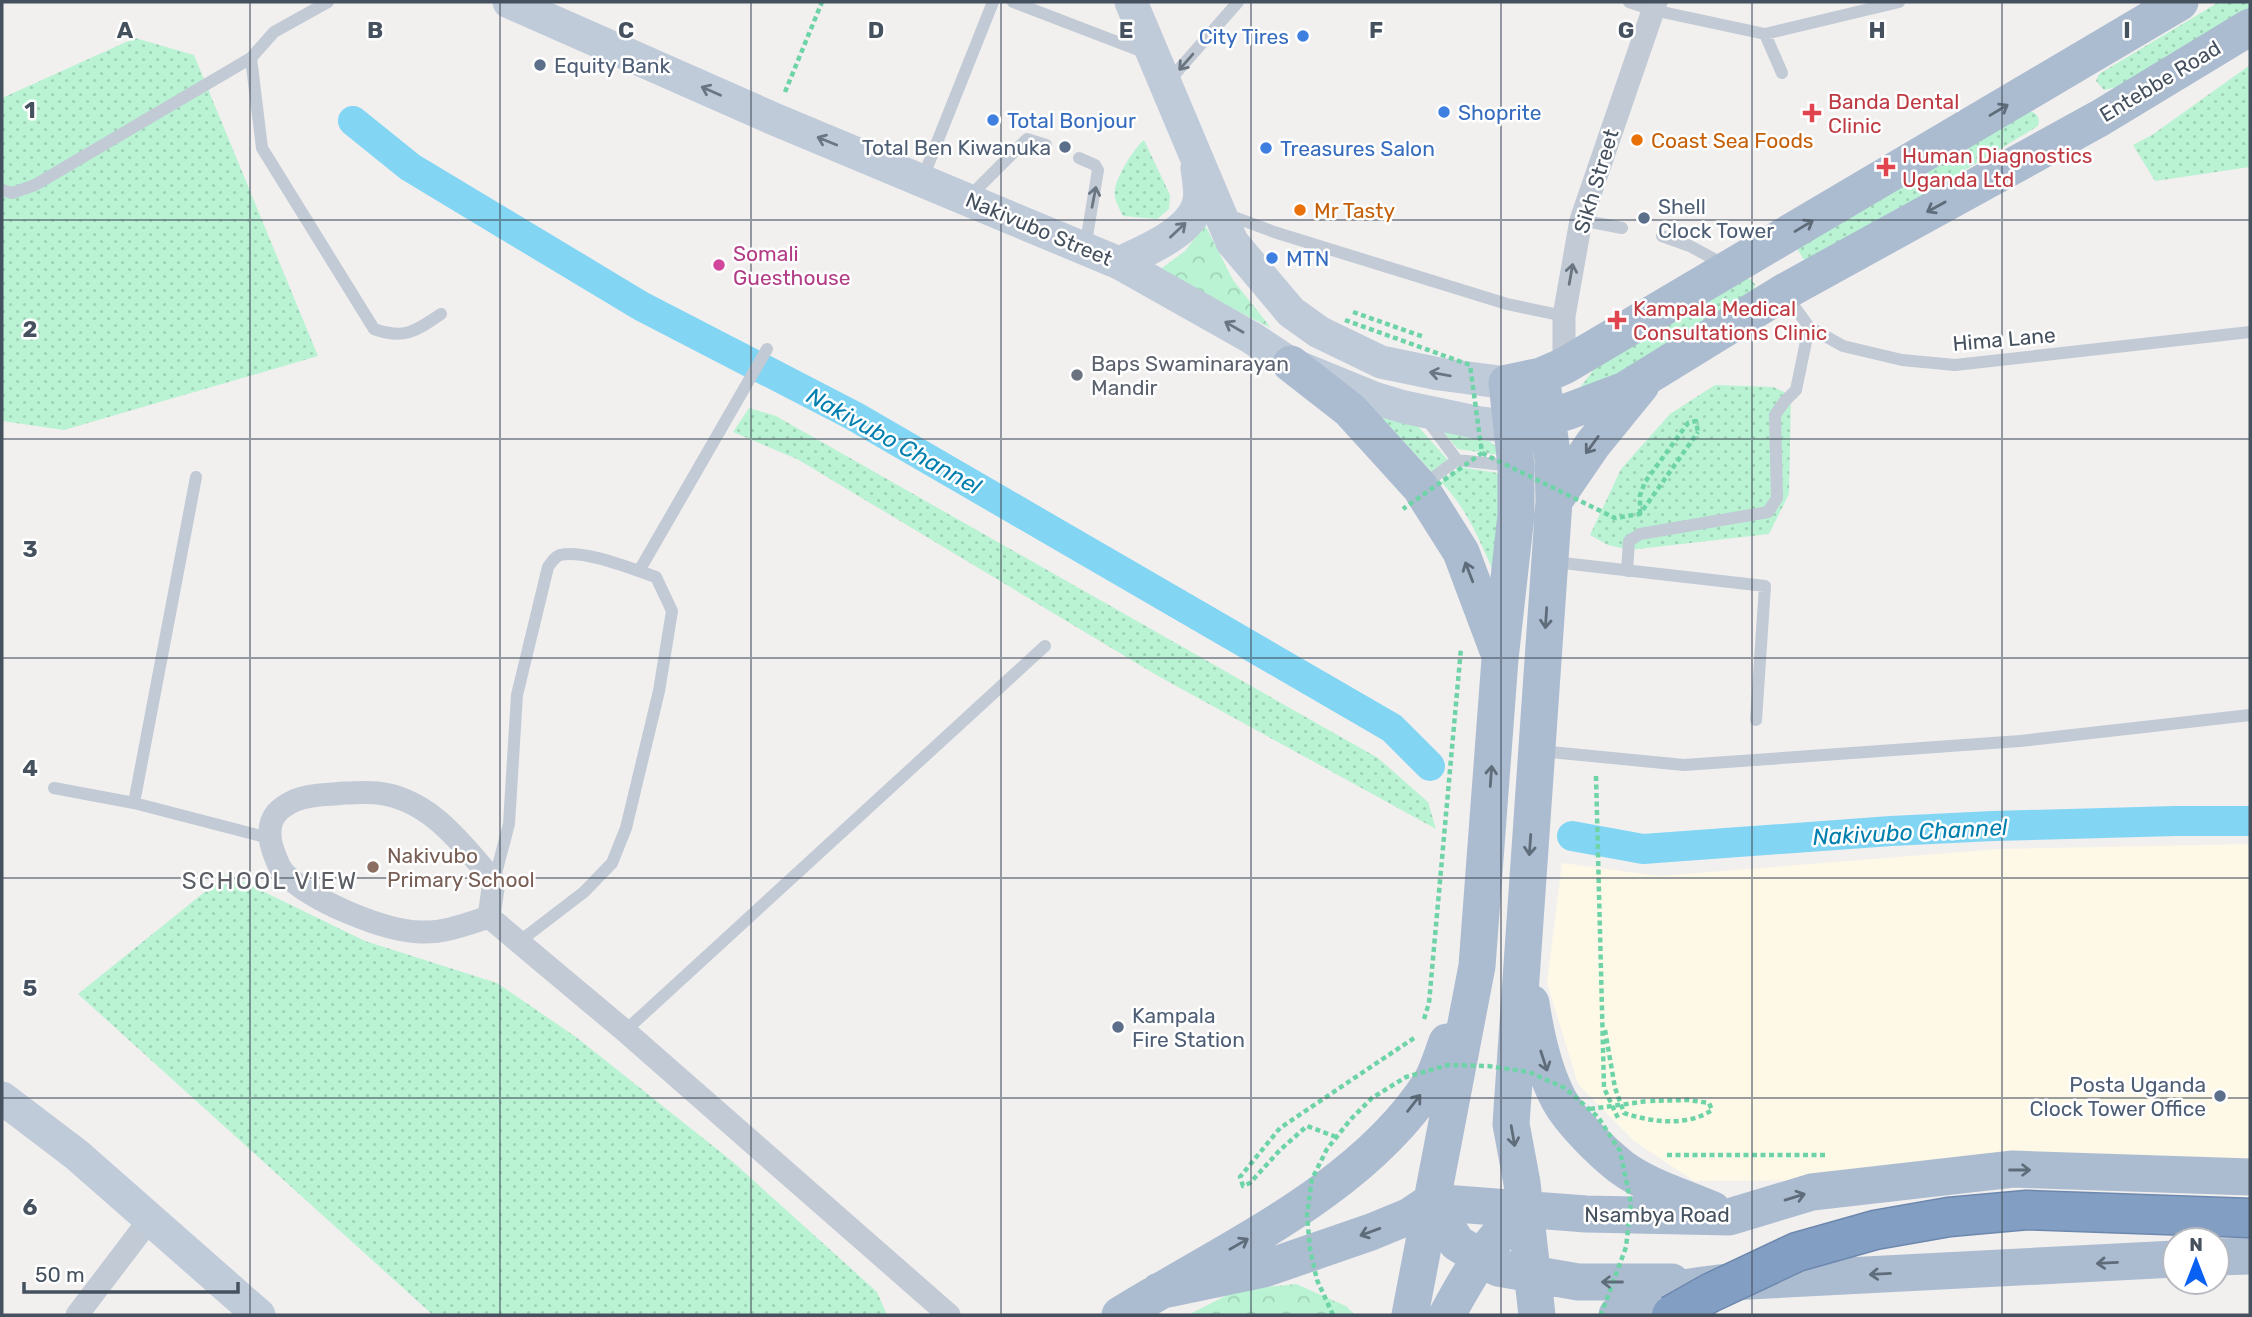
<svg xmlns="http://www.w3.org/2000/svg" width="2252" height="1317" font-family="Rubik,sans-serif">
<defs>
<pattern id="grass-dots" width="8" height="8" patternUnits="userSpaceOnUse" patternTransform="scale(1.75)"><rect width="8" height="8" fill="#b9f3d3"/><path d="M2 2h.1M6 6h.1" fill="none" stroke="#a0d2b8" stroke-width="1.8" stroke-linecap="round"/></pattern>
<pattern id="park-crowns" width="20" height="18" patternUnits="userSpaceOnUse" patternTransform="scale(1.75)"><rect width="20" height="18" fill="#b9f3d3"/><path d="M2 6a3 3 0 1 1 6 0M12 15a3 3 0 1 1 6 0" fill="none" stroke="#a0d2b8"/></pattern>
</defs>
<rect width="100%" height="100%" fill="#f2efef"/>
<path fill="#fef8e7" d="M2250 844V1183L2103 1179 1694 1181 1634 1141 1578 1084 1547 983 1562 863 1659 876 1999 849Z"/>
<path fill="url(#grass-dots)" d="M2219 2H2250V8L2117 87 2104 90 2096 81 2099 74Z
M135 38 194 55 318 356 64 430 2 421V98Z
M2250 65V167L2155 181 2133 145 2152 135Z
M2031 111C2038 115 2040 118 2038 126L1807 265 1796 247Z
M1144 140 1170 195 1169 209 1157 219 1123 216C1119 208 1113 198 1115 189 1117 176 1134 148 1144 140Z
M1743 279H1750L1755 284 1754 292 1610 378 1579 389 1598 364Z
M1715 385 1773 387 1791 395 1789 494 1769 534 1629 550 1608 545 1590 535 1621 469 1670 414Z
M749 408 776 416 1378 758 1428 802 1436 829 1158 676 797 459 733 432Z
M1375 411 1416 424 1448 460 1432 472Z
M1440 428 1480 432 1506 456 1458 449Z
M1460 467 1504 474 1497 580C1482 546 1468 509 1441 482Z
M227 874 365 941 497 983 576 1037 733 1162 877 1292 887 1315H433L78 994Z"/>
<path fill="url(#park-crowns)" d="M1205 225 1233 280 1271 328 1158 271 1185 251Z
M1296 1284 1346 1306 1355 1315H1188L1237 1290Z"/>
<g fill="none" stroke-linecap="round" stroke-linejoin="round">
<path stroke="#82d6f4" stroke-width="30" d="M353 121 410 167 641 306 854 416 1392 728 1430 766
M1572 836 1643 849 1891 831 1993 826 2175 821H2250"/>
<path stroke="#6ed4a8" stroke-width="4.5" stroke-dasharray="5 3.5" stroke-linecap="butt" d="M785 92 822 2
M1353 312 1424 337
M1640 514V495L1645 482 1688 423 1696 421 1698 432
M1596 776 1604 1088 1618 1118
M1424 1019 1429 1003 1461 648
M1605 1030 1615 1088 1624 1113C1651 1122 1687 1127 1712 1110L1709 1103 1688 1100 1648 1101
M1336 1137 1307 1126 1280 1150 1250 1183 1243 1186 1240 1177 1280 1128 1414 1038
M1667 1155H1826"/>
<path stroke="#c1cad5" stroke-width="12" d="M328 2 274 32 251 58 262 148 374 329C404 340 416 331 441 314
M1013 2 1146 53
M1629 2 1653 10 1765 34 1899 2
M1765 34 1782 73
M1167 83 1238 2
M1079 158 1095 165 1098 170 1085 248
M922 180 993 2
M2 190 12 193 35 185 251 58
M967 199 1027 139 1046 145
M1226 214 1274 232 1507 304 1564 316
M1581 220 1622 228
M1662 236 1690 246 1725 265
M1786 295 1809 327 1843 346 1902 360 1955 365 2250 332
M1425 417 1457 460 1514 466
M1423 485 1457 460
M1554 562 1765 586 1756 720
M639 571 767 349
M1627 571 1629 541 1640 534 1768 512 1777 498 1775 415 1784 402 1796 390 1809 327
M1540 751 1684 765 2020 741 2250 715
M54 788 134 803 269 838
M134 803 196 477
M494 881 509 824 517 695 548 567C552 562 554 557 560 555 584 549 632 569 656 577L672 611 659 691 626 828 612 863 584 892 520 941
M625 1031 1045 646"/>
<path stroke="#c1cad5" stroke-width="23" d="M1564 366V316L1581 220 1656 2
M344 793C355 793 366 792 377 793 429 798 462 844 494 881L489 917C467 924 445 933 421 932 383 931 312 901 285 874 278 867 270 845 270 835 269 816 280 807 296 800 310 794 329 795 344 793Z
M489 917 625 1031 949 1315
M77 1315 150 1219"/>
<path stroke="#c0cbda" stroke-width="33" d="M509 2 774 119 1119 263 1252 338 1291 364 1374 398 1404 407 1480 423 1514 427
M1131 2 1232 242 1291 312 1319 332 1381 362 1439 374 1507 383
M1119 263C1145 251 1193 232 1199 201 1201 191 1198 178 1197 168
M2 1098 77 1155 259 1315"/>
<path stroke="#acbcd0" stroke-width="37" d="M1291 364 1350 410 1420 487 1461 552 1497 648
M1526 424 1569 411 1625 390 1784 292 2100 118 2250 27
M1554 501 1593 444 1641 385
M1531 1003C1536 1036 1543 1070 1559 1100 1571 1122 1602 1152 1621 1167 1648 1187 1683 1197 1713 1210
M1431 1202 1457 1243 1498 1268 1578 1282H1672
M2217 1257 2250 1256
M1159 1291 1264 1269 1371 1232 1410 1216 1431 1202 1586 1214 1729 1217 1812 1192 2013 1169 2250 1177
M1120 1315C1225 1250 1363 1189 1431 1082 1438 1070 1442 1055 1447 1042
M1410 1315 1477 966 1500 659 1516 515V466L1507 383 1541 376 1564 366 2180 2
M1447 1315C1469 1274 1489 1241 1524 1209
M1537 1315 1522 1183 1511 1124 1554 501 1553 460 1541 376
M1617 1315C1648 1291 1691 1286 1729 1282L2175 1259"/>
<defs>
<path id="highway-bridge" d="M1671 1315 1710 1293 1797 1252 1875 1230 1949 1217 2027 1210 2250 1218"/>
</defs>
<use href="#highway-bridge" stroke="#6d88ae" stroke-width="41" stroke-linecap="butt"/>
<path stroke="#6ed4a8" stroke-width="4.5" stroke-dasharray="5 3.5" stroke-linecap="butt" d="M1345 320 1470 365 1482 453 1403 509
M1482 453 1615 518 1640 514 1698 432
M1590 1109 1648 1101
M1333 1315 1317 1280 1310 1249 1307 1215 1312 1179 1327 1149 1351 1119 1372 1098 1406 1077 1448 1065 1488 1066 1529 1072 1565 1088 1598 1117 1620 1151 1631 1203 1626 1247 1601 1315"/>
<use href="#highway-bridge" stroke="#829ec2" stroke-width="38"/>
</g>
<defs><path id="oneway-shaft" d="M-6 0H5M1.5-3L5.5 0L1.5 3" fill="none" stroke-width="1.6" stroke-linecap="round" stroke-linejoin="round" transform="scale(1.75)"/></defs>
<g stroke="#6a7582">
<use href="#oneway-shaft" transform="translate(1186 62) rotate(131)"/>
<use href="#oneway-shaft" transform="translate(1094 197) rotate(-79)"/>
<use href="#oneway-shaft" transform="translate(1571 274) rotate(-80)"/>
</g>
<g stroke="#6a7683">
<use href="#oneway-shaft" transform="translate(711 91) rotate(-156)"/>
<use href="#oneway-shaft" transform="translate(827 141) rotate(-158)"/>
<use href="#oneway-shaft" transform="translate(1178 230) rotate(-43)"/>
<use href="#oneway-shaft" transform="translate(1234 327) rotate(-150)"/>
<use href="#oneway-shaft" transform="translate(1440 374) rotate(-170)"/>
</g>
<g stroke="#5f6c7a">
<use href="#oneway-shaft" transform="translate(1999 110) rotate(-31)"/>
<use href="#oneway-shaft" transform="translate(1936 207) rotate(151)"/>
<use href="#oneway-shaft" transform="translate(1804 226) rotate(-31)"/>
<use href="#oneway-shaft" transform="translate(1592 445) rotate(126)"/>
<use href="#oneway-shaft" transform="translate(1469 572) rotate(-111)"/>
<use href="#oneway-shaft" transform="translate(1546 618) rotate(94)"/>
<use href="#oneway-shaft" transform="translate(1491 776) rotate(-86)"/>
<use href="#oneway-shaft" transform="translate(1530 845) rotate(94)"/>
<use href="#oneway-shaft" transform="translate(1544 1061) rotate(72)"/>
<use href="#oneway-shaft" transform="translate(1414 1103) rotate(-52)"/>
<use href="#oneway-shaft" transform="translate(1513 1136) rotate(80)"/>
<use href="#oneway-shaft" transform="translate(2020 1170)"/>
<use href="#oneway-shaft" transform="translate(1795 1197) rotate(-17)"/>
<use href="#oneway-shaft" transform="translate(1370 1232) rotate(160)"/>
<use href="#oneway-shaft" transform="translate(1239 1244) rotate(-30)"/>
<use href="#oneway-shaft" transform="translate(2107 1263) rotate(177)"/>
<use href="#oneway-shaft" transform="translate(1880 1274) rotate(177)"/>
<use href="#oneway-shaft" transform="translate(1612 1282) rotate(180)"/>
</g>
<path fill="none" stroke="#45515e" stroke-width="2" stroke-opacity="0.55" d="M250 2V1315M500 2V1315M751 2V1315M1001 2V1315M1251 2V1315M1501 2V1315M1752 2V1315M2002 2V1315M2 220H2250M2 439H2250M2 658H2250M2 878H2250M2 1098H2250"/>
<g fill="#3f7fe0" stroke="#fff" stroke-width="2.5">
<circle cx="1303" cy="36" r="7"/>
<circle cx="1444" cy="112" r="7"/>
<circle cx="993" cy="120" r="7"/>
<circle cx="1266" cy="148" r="7"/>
<circle cx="1272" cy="258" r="7"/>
</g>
<g fill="#5c6f8a" stroke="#fff" stroke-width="2.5">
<circle cx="540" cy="65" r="7"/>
<circle cx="1065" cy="147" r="7"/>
<circle cx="1644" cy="218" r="7"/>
<circle cx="1118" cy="1027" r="7"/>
<circle cx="2220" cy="1096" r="7"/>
</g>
<g fill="#e0444e" stroke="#fff" stroke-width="2.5">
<path d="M1808.5 102.5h7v7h7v7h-7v7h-7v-7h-7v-7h7z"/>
<path d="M1882.5 156.5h7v7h7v7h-7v7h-7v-7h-7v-7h7z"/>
<path d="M1613.5 309.5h7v7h7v7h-7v7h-7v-7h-7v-7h7z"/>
</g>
<g fill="#e8710a" stroke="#fff" stroke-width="2.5">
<circle cx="1637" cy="140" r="7"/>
<circle cx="1300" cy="210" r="7"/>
</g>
<circle fill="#d1479c" stroke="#fff" stroke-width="2.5" cx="719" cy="265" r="7"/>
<circle fill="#6b7280" stroke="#fff" stroke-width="2.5" cx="1077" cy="375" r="7"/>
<circle fill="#8d6e63" stroke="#fff" stroke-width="2.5" cx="373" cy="867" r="7"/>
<g text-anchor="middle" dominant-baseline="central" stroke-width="5" stroke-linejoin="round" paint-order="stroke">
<g font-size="21" fill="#366cbe" stroke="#fff" text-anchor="start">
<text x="1289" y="36" text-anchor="end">City Tires</text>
<text x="1458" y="112">Shoprite</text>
<text x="1007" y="120">Total Bonjour</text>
<text x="1280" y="148">Treasures Salon</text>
<text x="1286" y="258">MTN</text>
</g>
<g font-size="21" fill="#4e5e75" stroke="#fff" text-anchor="start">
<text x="554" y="65">Equity Bank</text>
<text x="1051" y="147" text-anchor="end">Total Ben Kiwanuka</text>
<text x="1658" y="206">Shell<tspan x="1658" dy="24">Clock Tower</tspan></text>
<text x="1132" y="1015">Kampala<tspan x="1132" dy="24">Fire Station</tspan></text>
<text x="2206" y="1084" text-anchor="end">Posta Uganda<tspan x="2206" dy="24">Clock Tower Office</tspan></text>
</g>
<g font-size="21" fill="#45515e" stroke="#fff">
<text transform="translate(2160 81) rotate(-31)">Entebbe Road</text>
<text transform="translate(1596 181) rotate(-73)">Sikh Street</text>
<text transform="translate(1039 229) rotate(23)">Nakivubo Street</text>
<text transform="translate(2004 339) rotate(-5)">Hima Lane</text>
<text x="1657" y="1214">Nsambya Road</text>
</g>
<g font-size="21" fill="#be3a42" stroke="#fff" text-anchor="start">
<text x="1828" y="101">Banda Dental<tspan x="1828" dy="24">Clinic</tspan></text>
<text x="1902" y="155">Human Diagnostics<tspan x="1902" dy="24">Uganda Ltd</tspan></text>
<text x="1633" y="308">Kampala Medical<tspan x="1633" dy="24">Consultations Clinic</tspan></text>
</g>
<g font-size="21" fill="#c56008" stroke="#fff" text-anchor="start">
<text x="1651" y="140">Coast Sea Foods</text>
<text x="1314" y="210">Mr Tasty</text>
</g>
<g font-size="21" fill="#b23c85" stroke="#fff" text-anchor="start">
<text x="733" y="253">Somali<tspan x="733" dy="24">Guesthouse</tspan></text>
</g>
<g font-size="21" fill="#5b616d" stroke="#fff" text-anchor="start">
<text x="1091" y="363">Baps Swaminarayan<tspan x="1091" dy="24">Mandir</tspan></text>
</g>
<g font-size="21" fill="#785e54" stroke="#fff" text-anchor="start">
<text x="387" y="855">Nakivubo<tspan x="387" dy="24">Primary School</tspan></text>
</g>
<g font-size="23" font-style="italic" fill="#017fae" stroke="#fff">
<text transform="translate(894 441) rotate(29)">Nakivubo Channel</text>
<text transform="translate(1910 832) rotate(-3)">Nakivubo Channel</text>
</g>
<g font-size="24" letter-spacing="2" fill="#5b5f65" stroke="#fff">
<text x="270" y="881">SCHOOL VIEW</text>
</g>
</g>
<g font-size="23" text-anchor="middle" font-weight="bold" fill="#45515e" stroke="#fff" stroke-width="5" stroke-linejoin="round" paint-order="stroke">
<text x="125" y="38">A</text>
<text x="375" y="38">B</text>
<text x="626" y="38">C</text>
<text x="876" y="38">D</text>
<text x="1126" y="38">E</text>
<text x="1376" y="38">F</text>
<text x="1626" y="38">G</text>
<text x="1877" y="38">H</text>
<text x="2127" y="38">I</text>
<text x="30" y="118">1</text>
<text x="30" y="337">2</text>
<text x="30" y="557">3</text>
<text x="30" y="776">4</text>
<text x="30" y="996">5</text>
<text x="30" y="1215">6</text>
</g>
<rect width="2252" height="1317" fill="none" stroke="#45515e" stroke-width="7"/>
<g transform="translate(2196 1261)"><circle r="33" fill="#ffffff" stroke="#b5b9bf" stroke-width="2"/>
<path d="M0-5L12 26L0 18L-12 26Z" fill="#0861f2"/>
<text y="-10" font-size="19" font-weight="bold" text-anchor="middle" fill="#45515e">N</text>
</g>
<path d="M24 1282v10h214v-10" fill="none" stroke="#45515e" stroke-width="3.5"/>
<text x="35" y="1282" font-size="21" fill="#45515e" stroke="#ffffff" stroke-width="5" paint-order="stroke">50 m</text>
</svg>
